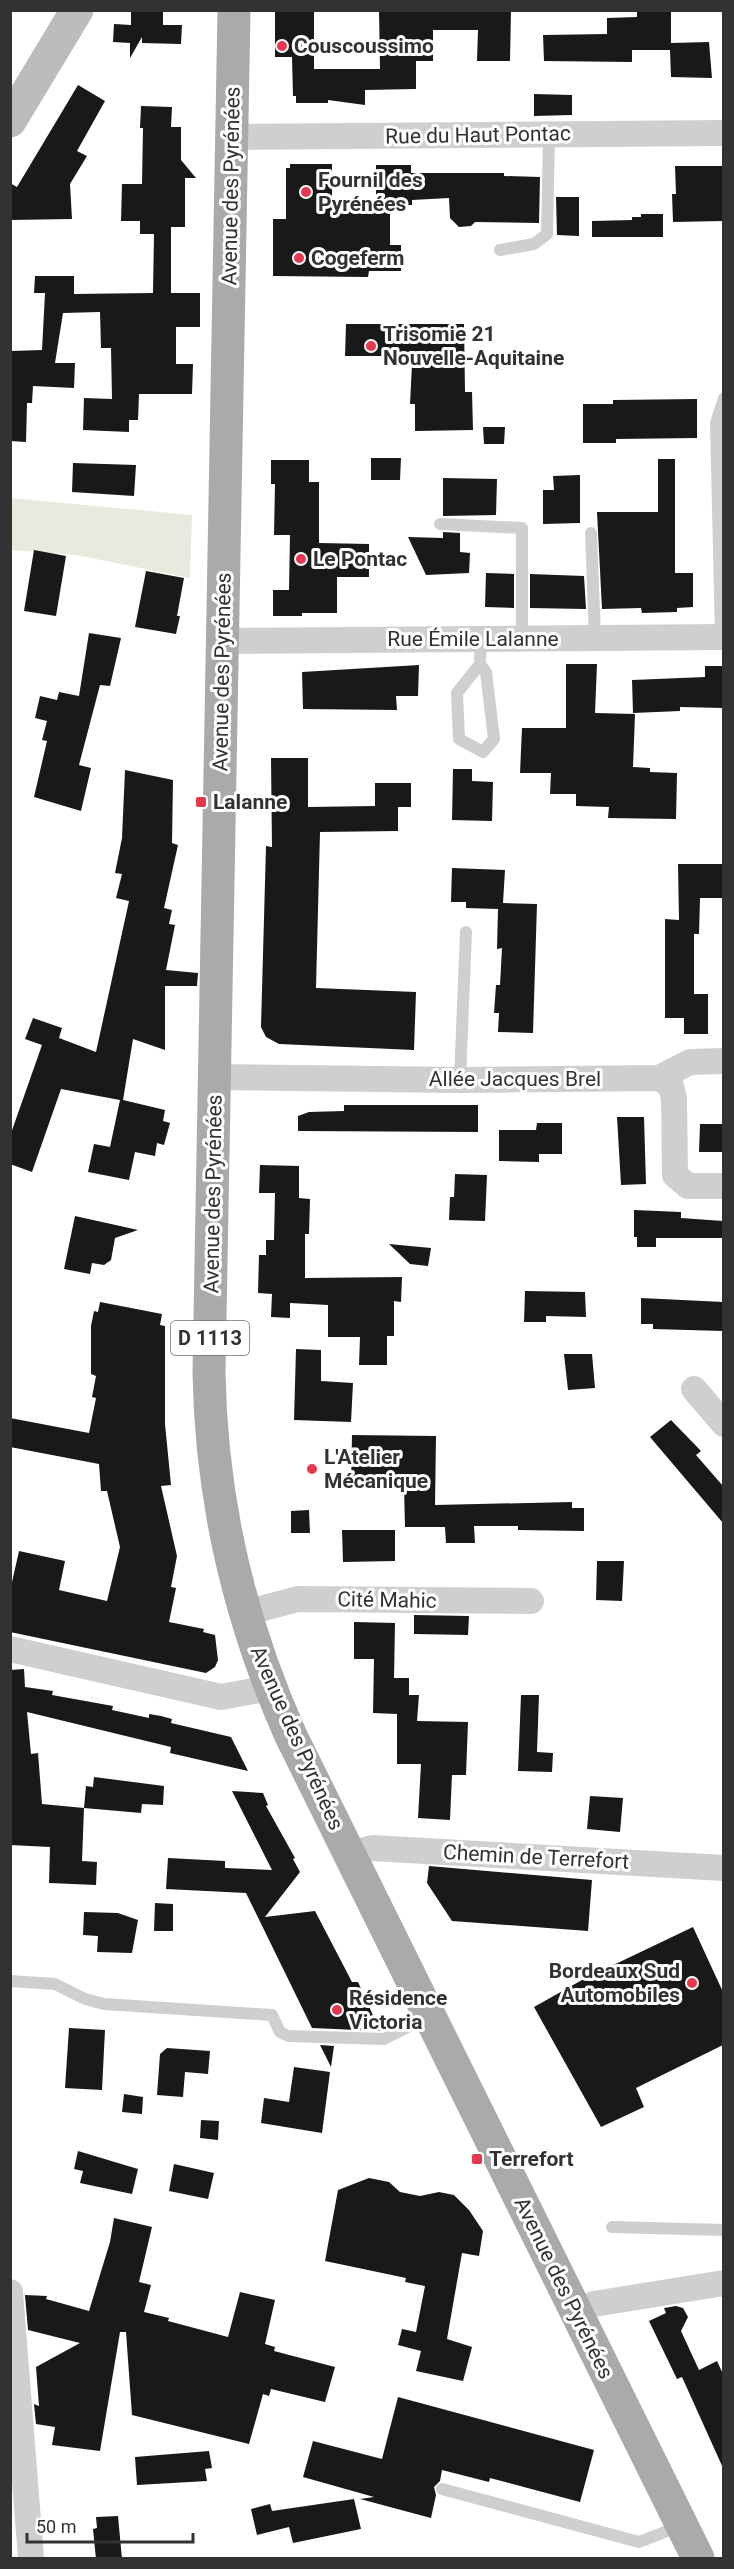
<svg xmlns="http://www.w3.org/2000/svg" width="734" height="2569" font-family="Roboto,sans-serif">
<rect width="100%" height="100%" fill="#fff"/>
<path fill="#e6ebde" d="M10 498 192 515 190 578 76 555 11 550Z"/>
<path fill="#191919" d="M131 10H163V25H182L181 44 142 43V37L130 58V43L113 42 114 24 131 25Z
M275 10H314V69H380L379 10H511L510 61H477L478 30H433V61H416V89L365 90V105L328 100V103H296V96H293L292 57H275Z
M637 12H671V43L709 42 712 78 671 77 670 50H632V62L544 61 543 35 607 34V18L637 17Z
M78 85 105 101 77 151 87 156 70 184 72 219 10 220V183L17 187Z
M534 94 572 95V115L534 116Z
M141 106 172 107 171 127H181V160L196 178H185V227H171V293H200V327H176V364H193L192 394H139L138 420H129V432L83 430 84 398 112 399 111 348H101L100 312 63 313 55 363H75L74 388 33 386 32 403H27L26 442 10 441V351L42 350 45 293H34L35 276H74V294L153 293 154 234H140V221H121L122 184H142L143 128H140Z
M290 164H332V200H376V165H411V173H504V176L540 177 539 223 475 222 471 226 459 227 450 218 449 198 412 200V205H390V245H401V271H369L368 277 273 276V219H286V168H290Z
M675 166H723V221L673 222 672 194H676Z
M556 197H579V236L557 235Z
M641 214H663V237H592V221L632 220V217H641Z
M346 324H464L465 392H472L473 430 415 431V404H410L412 364H396V356H345Z
M697 399V438L616 439V443H583V404H613V400Z
M483 427H505L504 444H484Z
M371 458H401L400 480H371Z
M658 459H675V573H693V607L677 608V612L642 613 641 608 602 609 597 512H658Z
M271 460H309V482H319V543L369 544V577H337V613H302V616H273V590H289L290 535H274L275 484H271Z
M73 463 136 465 134 496 72 492Z
M580 475V523L543 524V490H554L553 476Z
M443 478 497 479 496 515 443 516Z
M443 532 460 533V552L470 553 469 573 426 575 408 537 443 538Z
M34 550 66 556 56 616 24 611Z
M146 571 184 578 177 616H180L176 634 135 627Z
M486 573 514 574V608L485 607Z
M530 574 584 576 586 609 530 608Z
M89 633 121 638 110 686 100 685 79 765 91 768 81 811 34 797 47 741 42 740 47 721 35 718 40 696 57 700 59 692 79 696Z
M566 664H597L595 713 635 714 633 767 650 768V772L677 773 676 819 608 818 609 807 576 806V794H550L551 773H520L522 728H566Z
M419 665 418 696H396L397 710 303 709 302 672Z
M705 666H723V708L680 707V711L633 713 632 680 705 677Z
M271 758H308V807L375 806V783H411V807H398V831L320 832 316 988 416 992 414 1050 279 1044 266 1037 261 1027 266 846 272 847Z
M453 769H472V781L493 782 492 821 452 820Z
M125 770 173 780 172 843 178 845 164 908 172 910 169 924 175 925 166 970 198 973 197 986H165V1050L133 1039 123 1100 165 1110 163 1121 170 1123 164 1145 157 1143 155 1156 135 1152 129 1180 88 1172 94 1144 110 1147 120 1100 61 1089 32 1172 10 1164V1136L42 1045 25 1039 33 1018 62 1028 59 1038 96 1052 129 901 116 898 122 874 115 873 122 838Z
M678 864H723V898H700L699 934H694V994H708V1034H684V1018H665V919L679 920Z
M452 868 505 870 503 903 537 904 533 1033 498 1032 499 1013H494L496 985H500L502 948 497 949 498 909 466 908V902H451Z
M344 1105H478V1132L298 1131V1116L309 1112 344 1111Z
M617 1117H644L646 1184 621 1185Z
M537 1123H562V1154H539V1162L499 1161V1130H536Z
M700 1124H723V1152H699Z
M260 1165 299 1166V1198L310 1199 309 1234H305V1278L402 1277 401 1302 394 1301V1336H387V1365H359L360 1337H328V1305L290 1303V1318L271 1317 272 1294 258 1293 259 1255H266V1240H274L275 1193H259Z
M455 1174 487 1175 485 1221 449 1220 450 1197H454Z
M634 1210 681 1212V1218L723 1221V1238H656V1247H637V1237H634Z
M75 1216 138 1230 115 1238 111 1260 104 1265 92 1263 90 1274 64 1269Z
M389 1244 431 1248 428 1266 410 1264Z
M525 1291 585 1292 586 1317 546 1316V1322H524Z
M641 1298 723 1302V1331L653 1329V1324H641Z
M100 1302 162 1314 160 1325 165 1326V1424L171 1485 161 1486 177 1556 171 1587 176 1588 169 1622 204 1629 203 1632 215 1635 218 1660 215 1667 206 1673 10 1632V1591L19 1551 65 1561 59 1590 107 1601 120 1547 107 1491H101L99 1464 10 1447V1418L89 1433 96 1398 92 1397 96 1376 91 1374V1326L94 1311 98 1312Z
M296 1349 321 1350V1381L353 1383 351 1422 294 1420Z
M564 1354H592L595 1388 568 1390Z
M671 1420 701 1451 696 1455 723 1486V1523L650 1437Z
M352 1435 436 1436 435 1505 572 1502V1508H584V1531L518 1530V1526H474L475 1543H446L445 1527H405L404 1487 351 1486Z
M309 1510 310 1533H291V1511Z
M342 1530H395V1561L343 1562Z
M597 1561H624L622 1601 596 1600Z
M414 1615 469 1616 468 1635 414 1634Z
M354 1622 395 1623 394 1678H409V1695H419L417 1721 468 1722 466 1775H452L450 1820 418 1818 421 1764H397V1714L373 1713 374 1659H354Z
M24 1669 25 1687 53 1691 52 1695 113 1706 112 1710 149 1718V1714L161 1716 172 1719 171 1723 231 1737 248 1771 170 1753 171 1747 27 1712 31 1754 38 1753 42 1804 84 1808 86 1786 93 1787 94 1777 164 1786 163 1805 142 1804 141 1813 84 1808 82 1861 97 1862 96 1885 49 1883 50 1847 10 1845V1670Z
M521 1695H539L537 1752 553 1753 552 1772 518 1771Z
M232 1791 263 1793 268 1805 266 1806 295 1858 293 1859 300 1872 265 1917 315 1911 352 1982H358L380 2031 312 2028 246 1893 166 1889 168 1858 225 1861V1868L272 1870Z
M590 1796 623 1798 620 1832 587 1829Z
M429 1866 592 1880 588 1931 452 1921 427 1883Z
M155 1903 173 1904V1931H154Z
M84 1912 118 1913 138 1920 132 1953 97 1952 98 1936 83 1935Z
M693 1927 723 1992V2045L636 2088 644 2107 601 2127 534 2007 582 1980Z
M69 2028 105 2030 102 2090 65 2088Z
M320 2045 334 2046 331 2067Z
M167 2048 210 2051 208 2074 185 2072 183 2097 157 2095 160 2054Z
M294 2067 330 2072 322 2133 261 2123 264 2098 289 2102Z
M124 2094 143 2097 142 2114 122 2112Z
M201 2120 219 2121 218 2140 200 2138Z
M78 2151 138 2169 132 2194 80 2183 83 2171 74 2169Z
M174 2164 214 2173 208 2199 169 2191Z
M369 2178 389 2182 400 2192 420 2196 439 2192 454 2195 469 2210 483 2231 479 2256 462 2253 447 2339 472 2347 463 2381 416 2371 421 2351 398 2345 402 2329 416 2332 425 2286 405 2282 406 2278 325 2261 338 2190Z
M114 2218 152 2227 139 2282 151 2285 144 2312 169 2318 168 2321 228 2337 240 2292 275 2300 265 2344 275 2347 274 2351 335 2367 325 2402 271 2389 269 2396 263 2394 249 2444 132 2415 126 2332H120L100 2451 52 2445 55 2427 36 2424 34 2404 39 2406 36 2367 80 2343 28 2330 25 2295 47 2296 46 2299 89 2311 110 2242Z
M676 2306 683 2308 688 2317 681 2331 699 2370 717 2361 723 2374V2468L682 2377 677 2379 649 2321 666 2313 664 2308Z
M398 2397 594 2450 580 2502 490 2478 489 2482 442 2470 440 2481 434 2487 436 2495 431 2518 360 2499 374 2497 303 2477 313 2441 382 2459Z
M209 2451 212 2468 205 2469 207 2481 137 2485 135 2457Z
M354 2499 361 2529 293 2543 289 2527 257 2535 251 2509 270 2504 272 2511Z
M118 2516 122 2559H96L93 2529 97 2528 96 2517Z"/>
<g fill="none" stroke-linecap="round" stroke-linejoin="round">
<path stroke="#cfcfcf" stroke-width="12" d="M500 250 534 244 547 234 549 135
M440 524 522 528V639
M591 533 595 638
M721 637 716 423 724 398
M480 664 486 672 494 739 483 752 459 739 457 693 480 664 481 639
M460 1080 466 932
M10 1981 55 1984 85 1999 104 2004 272 2015 280 2032 288 2036 384 2039 429 2016
M612 2227 724 2230
M442 2489 639 2542 680 2526"/>
<path stroke="#cfcfcf" stroke-width="26" d="M232 137 724 133
M223 641 724 637
M215 1077 460 1080 659 1078 671 1086 674 1099 675 1175 688 1186H724
M659 1078 690 1062 724 1061
M694 1389 724 1424
M245 1613 298 1599 531 1601
M10 1649 221 1697 270 1688
M350 1854 372 1848 724 1868
M10 2292 31 2558
M576 2313 594 2304 724 2283"/>
<path stroke="#bcbcbc" stroke-width="33" d="M10 121 77 10"/>
<path stroke="#aaa" stroke-width="33" d="M234 10 209 1372C211 1499 239 1620 291 1736L698 2558"/>
</g>
<g fill="#e6374e" stroke="#fff" stroke-width="2">
<circle cx="282" cy="46" r="6"/>
<circle cx="306" cy="192" r="6"/>
<circle cx="299" cy="258" r="6"/>
<circle cx="371" cy="346" r="6"/>
<circle cx="301" cy="559" r="6"/>
<rect x="195" y="796" width="12" height="12" rx="3"/>
<circle cx="312" cy="1469" r="6"/>
<circle cx="692" cy="1983" r="6"/>
<circle cx="337" cy="2010" r="6"/>
<rect x="471" y="2153" width="12" height="12" rx="3"/>
</g>
<g text-anchor="middle" dominant-baseline="central" stroke-width="6" stroke-linejoin="round" paint-order="stroke">
<rect fill="#fff" stroke="#707070" stroke-width="1.5" x="171" y="1321" width="78" height="34" rx="4.5"/>
<g font-size="20" font-weight="bold" fill="#323232">
<text x="210" y="1338">D 1113</text>
</g>
<g font-size="21" font-weight="bold" fill="#323232" stroke="#fff" text-anchor="start">
<text x="294" y="46">Couscoussimo</text>
<text x="318" y="180">Fournil des<tspan x="318" dy="24">Pyrénées</tspan></text>
<text x="311" y="258">Cogeferm</text>
<text x="383" y="334">Trisomie 21<tspan x="383" dy="24">Nouvelle-Aquitaine</tspan></text>
<text x="313" y="559">Le Pontac</text>
<text x="213" y="802">Lalanne</text>
<text x="324" y="1457">L'Atelier<tspan x="324" dy="24">Mécanique</tspan></text>
<text x="680" y="1971" text-anchor="end">Bordeaux Sud<tspan x="680" dy="24">Automobiles</tspan></text>
<text x="349" y="1998">Résidence<tspan x="349" dy="24">Victoria</tspan></text>
<text x="489" y="2159">Terrefort</text>
</g>
<g font-size="21" fill="#323232" stroke="#fff">
<text transform="translate(478 135) rotate(-1)">Rue du Haut Pontac</text>
<text transform="translate(231 186) rotate(-89)">Avenue des Pyrénées</text>
<text x="473" y="639">Rue Émile Lalanne</text>
<text transform="translate(222 672) rotate(-89)">Avenue des Pyrénées</text>
<text x="515" y="1079">Allée Jacques Brel</text>
<text transform="translate(213 1194) rotate(-89)">Avenue des Pyrénées</text>
<text transform="translate(387 1600) rotate(1)">Cité Mahic</text>
<text transform="translate(297 1738) rotate(66)">Avenue des Pyrénées</text>
<text transform="translate(536 1857) rotate(3)">Chemin de Terrefort</text>
<text transform="translate(564 2288) rotate(64)">Avenue des Pyrénées</text>
</g>
</g>
<rect width="734" height="2569" fill="none" stroke="#323232" stroke-width="24"/>
<path d="M27 2533v9h166v-9" fill="none" stroke="#323232" stroke-width="3"/>
<text x="36" y="2533" font-size="18" fill="#323232" stroke="#ffffff" stroke-width="4.5" paint-order="stroke">50 m</text>
</svg>
